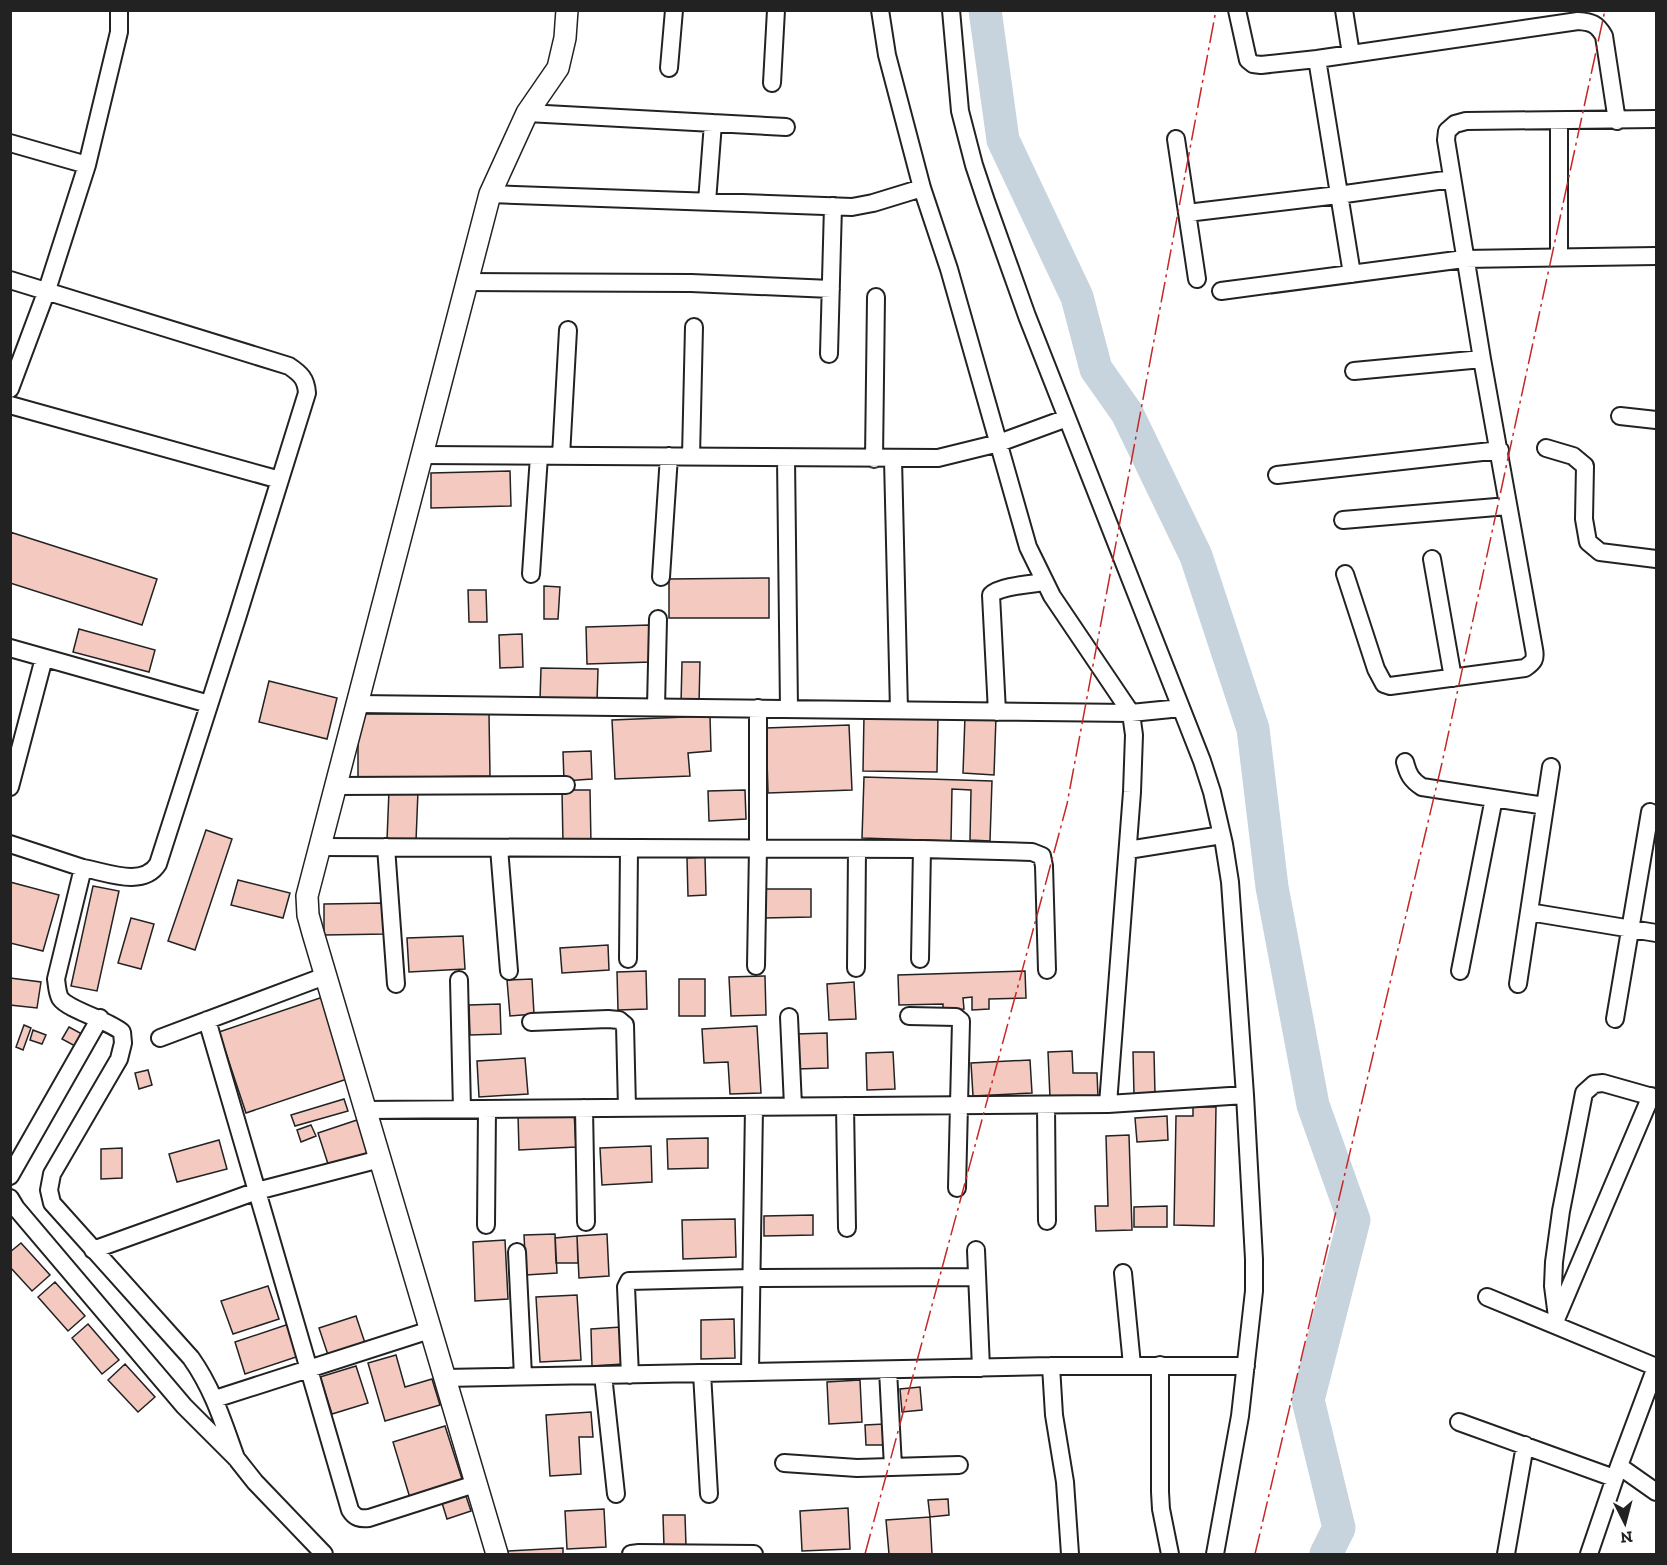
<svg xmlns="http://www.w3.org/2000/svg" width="1667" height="1565" font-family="'Zilla Slab',serif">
<rect width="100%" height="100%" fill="#fff"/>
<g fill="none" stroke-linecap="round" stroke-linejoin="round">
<path stroke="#c7d3dd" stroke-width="33" d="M985 10 1003 140 1077 297 1096 369 1127 413 1196 556 1253 729 1272 887 1313 1105 1354 1220 1308 1400 1339 1528 1326 1554"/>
</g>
<path fill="#f3c9c0" stroke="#222" stroke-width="1.5" d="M510 471 511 506 431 508V473Z
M10 532 157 579 142 625 10 583Z
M769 578V618H669V579Z
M544 586 560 587 558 619H544Z
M468 590H486L487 622H469Z
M649 625 651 662 587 664 586 627Z
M79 629 155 650 149 672 73 652Z
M522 634 523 667 500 668 499 635Z
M682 662H700L699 704H681Z
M541 668 598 669 597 702 540 700Z
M269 681 337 698 327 739 259 722Z
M358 714H489L490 776 358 778Z
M864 715 938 716 937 772 863 771Z
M710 716 711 751 688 753 690 776 615 779 612 720Z
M965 716 996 717 994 775 963 773Z
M849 725 852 790 768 793 766 728Z
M591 751 592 779 564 781 563 752Z
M864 777 992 781 990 841 970 840 971 790 952 789 951 841 862 838Z
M389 790 418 791 416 841 387 840Z
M562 790H590L591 844H563Z
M745 790 746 819 709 821 708 791Z
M206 830 232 839 195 950 168 941Z
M705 857 706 895 688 896 687 858Z
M238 880 290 893 283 918 231 905Z
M10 882 59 895 43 951 10 943Z
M93 886 119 891 97 991 71 986Z
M763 889H811V917L764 918Z
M386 903 387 934 324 935V904Z
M131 918 154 924 141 969 118 963Z
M463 936 465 969 409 972 407 938Z
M608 945 609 970 562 973 560 948Z
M646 971 647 1009 618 1010 617 972Z
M1025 971 1026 998 989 999V1009L972 1010V997L963 998 964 1009 943 1010V1004L899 1005 898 975Z
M765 976 766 1015 731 1016 729 977Z
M10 978 41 982 37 1008 10 1005Z
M532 979 534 1014 510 1016 507 980Z
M679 979H705V1016H679Z
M854 982 856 1019 829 1020 827 984Z
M323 997 350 1078 246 1113 219 1032Z
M500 1004 501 1034 470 1035 469 1005Z
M24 1025 31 1028 23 1050 16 1047Z
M757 1026 761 1093 730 1094 728 1062 704 1063 702 1029Z
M69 1027 82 1034 75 1046 62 1039Z
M33 1030 46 1035 42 1044 30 1040Z
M827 1033 828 1068 797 1069 796 1034Z
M1072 1051 1073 1073H1097L1098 1097 1050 1098 1048 1052Z
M893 1052 895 1089 867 1090 866 1053Z
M1133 1052H1154L1155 1094 1134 1095Z
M525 1058 528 1094 479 1097 477 1061Z
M1030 1060 1032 1093 973 1096 971 1063Z
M148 1070 152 1085 139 1089 135 1073Z
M344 1099 348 1111 295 1126 291 1115Z
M1193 1107H1216L1214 1226 1174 1225 1176 1116H1193Z
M574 1112 576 1147 519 1150 518 1115Z
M1167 1116 1168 1140 1137 1142 1135 1118Z
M357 1120 368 1155 329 1167 318 1133Z
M311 1125 316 1136 301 1142 297 1130Z
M1129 1135 1132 1230 1096 1231 1095 1206H1108L1106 1136Z
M708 1138V1168L668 1169 667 1139Z
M219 1140 227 1169 177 1182 169 1154Z
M651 1146 652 1182 602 1185 600 1148Z
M122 1148V1178L101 1179V1149Z
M1167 1206V1227H1134V1207Z
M813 1215V1235L764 1236V1216Z
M735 1219 736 1257 683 1259 682 1220Z
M555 1234 557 1273 526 1275 524 1235Z
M607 1234 609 1276 579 1278 577 1236Z
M577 1236 578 1263H556L555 1238Z
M505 1240 508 1299 475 1301 473 1242Z
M21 1243 50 1275 32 1291 10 1267V1252Z
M55 1282 85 1316 68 1331 38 1297Z
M268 1286 279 1319 233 1334 221 1301Z
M577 1295 581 1360 540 1362 536 1297Z
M356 1316 366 1346 329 1358 319 1328Z
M734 1319 735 1358 701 1359V1320Z
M88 1324 119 1360 102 1374 72 1338Z
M289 1324 299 1356 245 1374 235 1342Z
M621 1327 623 1364 592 1366 591 1329Z
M396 1355 405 1387 432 1379 440 1405 385 1421 368 1363Z
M125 1364 155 1397 138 1412 108 1380Z
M356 1366 368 1403 332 1414 320 1377Z
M860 1380 862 1422 829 1424 827 1382Z
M920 1387 922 1410 902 1412 900 1389Z
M591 1412 593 1437H579L581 1474 550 1476 546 1415Z
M884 1424 885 1445H866L865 1425Z
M445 1426 463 1482 410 1498 393 1442Z
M466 1496 471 1511 447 1519 442 1503Z
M948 1499 949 1515 930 1517 928 1500Z
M848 1508 850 1549 802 1551 800 1511Z
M604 1509 606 1547 567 1549 565 1511Z
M663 1515H685L686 1546 664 1547Z
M930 1517 932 1554H889L886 1520Z
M563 1548V1554H508V1551Z"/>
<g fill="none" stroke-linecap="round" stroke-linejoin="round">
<defs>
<path id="minor" d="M880 10 887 55 922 188 949 269 1028 547 1052 596 1131 713 1134 735 1132 792 1108 1104
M951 10 960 111 974 165 986 201 1027 316 1202 761 1212 792 1224 844 1230 882 1245 1095 1254 1259V1291L1240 1416 1215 1554
M1237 10 1248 60 1253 64 1261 65 1317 59 1578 21C1592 22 1597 24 1604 36L1617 121
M1344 10 1351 54
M1317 59 1352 274
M669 68 674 10
M772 83 776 10
M527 113 786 127
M1559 121V257
M1176 139 1197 279
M10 143 87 165 47 290 10 389
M87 165 119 32V10
M490 194 852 207 873 203 922 188
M707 202 713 123
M1187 213 1338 195 1452 179
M10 280 289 366C301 374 306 379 307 393L237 618 158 864C143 888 106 872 83 868
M467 282 691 283 831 289
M1221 291 1464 259 1656 256
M829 354 833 206
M1354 371 1482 359
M10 405 280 480
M1620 416 1656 420
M1546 448 1573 456 1585 466 1584 519 1588 542 1600 552 1656 559
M422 455 938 458 999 443 1067 418
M561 456 568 330
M691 456 694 327
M786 458 789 709
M874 459 876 297
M893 459 899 710
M1277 475 1500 450
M1343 520 1508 506
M1432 559 1453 678
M531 574 539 456
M1345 574 1376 669 1384 684 1390 686 1525 668C1534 662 1536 659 1534 649L1482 359 1446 140 1447 131 1455 124 1466 121 1656 119
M661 577 669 456
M10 648 209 704
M357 704 1131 713 1181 708
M656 707 658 619
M997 712 991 595C999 586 1032 584 1045 582
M1405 762C1408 774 1411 780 1422 787L1545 806
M335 786 566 785
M10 787 44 658
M10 844 83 868 56 979C57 985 57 992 60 998 68 1010 108 1020 122 1032L123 1043 119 1059 52 1174 49 1190 52 1203 191 1358C213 1389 223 1422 236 1458
M320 847 922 849 1032 852 1042 856 1044 866 1047 970
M386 847 396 984
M499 848 509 971
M1128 850 1222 835
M1529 912 1656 933
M628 959 629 848
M920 959 922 849
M756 966 758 848V708
M856 968 857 849
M1460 971 1494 798
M459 980 462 1109
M1518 984 1551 767
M909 1016 956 1017 961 1021 957 1188
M789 1017 793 1106
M1615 1019 1650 812
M207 1020 350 1510C355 1518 360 1519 369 1518L475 1484
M531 1022 608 1019 619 1020 625 1025 627 1108
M160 1038 325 976
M1046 1105 1047 1221
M845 1106 847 1228
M584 1108 586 1222
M366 1110 1108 1104 1245 1095
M10 1176 100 1018
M10 1198 16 1208 184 1406 236 1458 255 1482 324 1554
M486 1225 487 1109
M93 1250 257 1191 380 1159
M976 1250 981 1368
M517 1252 523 1376
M1123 1273 1132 1365
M1487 1297 1656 1367
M1557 1317 1553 1286 1554 1262 1561 1211 1584 1093 1594 1084 1603 1083 1656 1098
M1557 1317 1651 1096
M1160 1365V1492L1161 1509 1170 1554
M1051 1366 1054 1415 1065 1482 1070 1554
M888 1370 893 1467
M750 1372 754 1107
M702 1373 709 1494
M603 1375 616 1494
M630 1375 626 1287 629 1281 751 1278 977 1277
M444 1378 1051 1366H1246
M215 1399 430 1330
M1459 1422 1614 1478
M784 1463 857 1468 959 1465
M1619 1466 1656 1367
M631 1554 639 1553 754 1554
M1506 1554 1525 1445
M1589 1554 1619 1466 1656 1492"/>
<path id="tertiary" d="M497 1554 313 933 308 915 307 896 490 194 527 113 558 68 565 38 567 10"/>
</defs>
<use href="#minor" stroke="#222" stroke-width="20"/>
<use href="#tertiary" stroke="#222" stroke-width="24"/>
<use href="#minor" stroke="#fff" stroke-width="16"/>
<use href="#tertiary" stroke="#fff" stroke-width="21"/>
<path stroke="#c62828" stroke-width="1.5" stroke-dasharray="21 4.5 3 4.5" stroke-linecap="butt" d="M865 1554 1067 804 1216 10
M1255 1554 1442 763 1605 10"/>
</g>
<rect width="1667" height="1565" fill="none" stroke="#222222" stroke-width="24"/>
<g transform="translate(1625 1523) rotate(174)" stroke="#ffffff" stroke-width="4.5" paint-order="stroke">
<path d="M0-4.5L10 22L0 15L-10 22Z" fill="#222222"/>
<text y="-9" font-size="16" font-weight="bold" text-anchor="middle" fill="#222222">N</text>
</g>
</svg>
